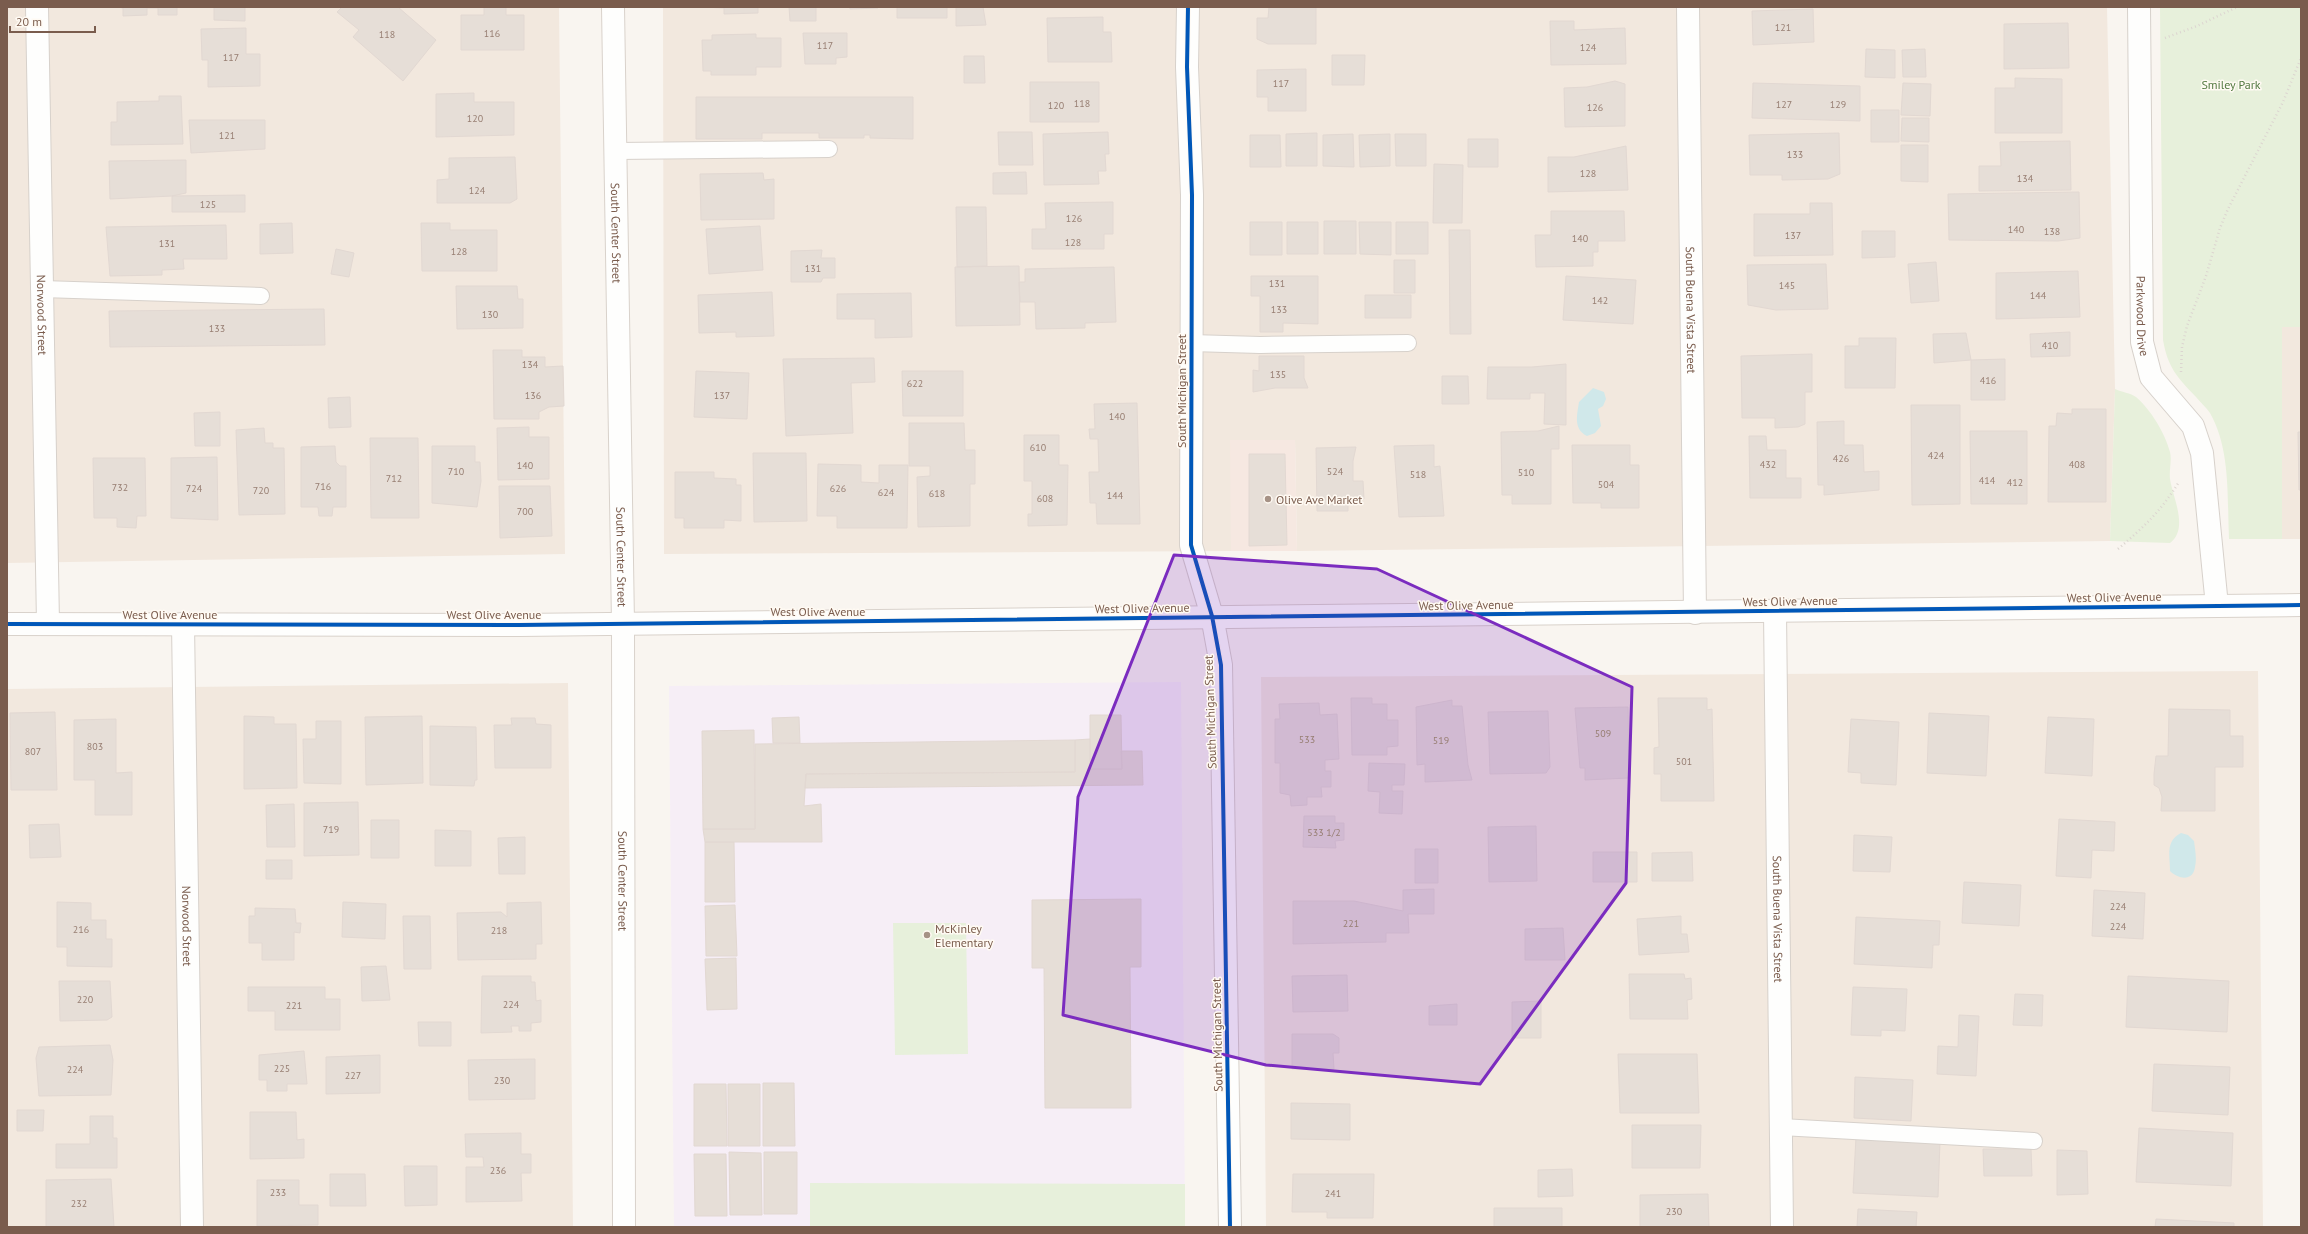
<svg xmlns="http://www.w3.org/2000/svg" width="2308" height="1234" font-family="'PT Sans',sans-serif">
<rect width="100%" height="100%" fill="#f9f5f0"/>
<path fill="#f2e8de" d="M7 7H559L565 554 7 563Z
M663 7H2107L2115 389 2110 541 1297 551 1295 440H1231V551L664 554Z
M2282 327H2301V539H2282Z
M2258 671 2263 1227H1266L1261 677Z
M568 683 573 1227H7V689Z"/>
<path fill="#f6e8e1" d="M1230 440H1295L1297 551H1231Z"/>
<path fill="#f6eef6" d="M1181 682 1185 1227H674L669 686Z"/>
<path fill="#e7f0db" d="M2160 7H2301V327H2282V539H2229C2227 498 2231 450 2210 413 2206 407 2200 402 2196 397 2177 377 2168 368 2163 340Z
M2115 389C2121 392 2131 393 2136 397 2151 410 2165 433 2170 452 2172 460 2169 470 2170 479 2173 498 2189 529 2170 543L2110 541Z
M893 923H966L968 1054 895 1055Z
M810 1183 1185 1184V1227H810Z"/>
<path fill="#d0e8ea" d="M1593 388 1604 392 1606 399 1603 406 1598 409 1601 426 1595 433 1587 436C1573 429 1577 415 1579 402Z
M2181 833 2188 835 2194 841C2195 849 2197 859 2195 867 2193 882 2178 879 2170 871 2170 856 2165 841 2181 833Z"/>
<path fill="#e6ded7" stroke="#e2d8d2" d="M177 7V15H158V8H147V15L123 16V8L118 7Z
M214 7H245V21L214 20Z
M342 7H398L436 40 403 81 353 37 359 30 337 12Z
M484 7H506V15H524V50H461V15H484Z
M703 7H758V13L724 14V8Z
M789 7H816V21H790Z
M850 7H878V8L850 9Z
M897 7H947V18H897Z
M956 7H983L986 25 956 26Z
M1269 7H1316V44H1268L1257 39V18H1268Z
M1813 9 1814 42 1753 45 1752 11Z
M1103 17V32H1111L1112 62H1048L1047 18Z
M1550 21H1574V30L1625 28 1626 64 1551 65Z
M2068 23 2069 68 2004 69V24Z
M246 28V54H260V86L208 87V60H202L201 29Z
M803 33H847V57L836 58V64H805Z
M756 34V38H781V67H756V75H711V71H703L702 40H712V35Z
M1866 49 1895 50V78L1865 77Z
M1925 49 1926 77H1903L1902 50Z
M1332 55H1365L1364 85H1332Z
M964 56H984L985 83H964Z
M1306 69V111H1268V97H1257V70Z
M2015 78 2062 79V133H1995V88H2015Z
M1615 81 1625 84V126L1565 127 1564 88 1587 87Z
M1030 82H1099V122H1030Z
M1753 83 1860 86V121L1752 118Z
M1903 83 1931 84 1930 116 1901 115Z
M474 93V102H514V135L436 137V94Z
M159 96H181L183 144 111 145V122H117V102L159 101Z
M696 97H913V139L870 138V135H864V138H819V133H762V139H696Z
M1871 110H1899V142H1871Z
M1902 118H1929V142L1901 141Z
M189 120H265V149L191 153Z
M998 132H1032L1033 165H999Z
M1108 132 1109 154H1105L1106 171H1098L1099 184 1044 185 1043 134Z
M1317 133V166H1286V134Z
M1839 133 1840 174 1828 179 1782 180V175H1750L1749 135Z
M1353 134 1354 167 1323 166V135Z
M1390 134V166L1360 167 1359 135Z
M1395 134H1426V166H1396Z
M1250 135H1280L1281 167H1250Z
M1468 139H1498V167H1468Z
M2070 141 2071 190 1979 191V166H2001L2000 142Z
M1901 145H1928V182L1901 181Z
M1626 146 1628 190 1548 192V157H1574Z
M515 157 517 199 510 203H437V180L449 179V158Z
M186 160V193L172 196 110 199 109 161Z
M1434 164 1463 165 1462 223H1433Z
M1026 172 1027 194H993V173Z
M763 173 764 180 774 179V219L701 220 700 174Z
M2079 192 2080 238 2058 241 1949 240 1948 194Z
M245 195V212H172V196Z
M1113 202V234H1104V249H1032V229H1046L1045 203Z
M1810 203H1832L1833 255 1754 256V214H1810Z
M956 207H986L987 266 957 267Z
M1551 211H1624L1625 241H1598V252H1593V266L1536 267 1535 235H1551Z
M1324 221H1356V254H1324Z
M1250 222H1282V255H1250Z
M1287 222H1318V254H1287Z
M1359 222H1391V255L1360 254Z
M1396 222H1428V254H1396Z
M292 223 293 253 260 254V224Z
M421 223H450V230H497V271H422Z
M226 225 227 259H183L184 269 162 270V275L110 276 106 227Z
M760 226 763 270 709 274 706 229Z
M1449 230H1470L1471 334H1450Z
M1862 231H1895V257L1862 258Z
M336 249 354 253 349 277 331 274Z
M822 250 821 258H835V278H823L821 282H791V251Z
M1394 260H1415V293H1394Z
M1936 262 1939 301 1911 303 1908 264Z
M1826 264 1828 309 1776 310 1748 305 1747 265Z
M1019 266 1020 325 956 326 955 267Z
M1114 267 1116 322 1085 323V328L1036 329 1035 302H1020L1019 282H1025V269Z
M2078 271 2080 317 1996 319V273Z
M1251 276H1318V324L1283 323V332H1260V296H1251Z
M1566 276 1636 280 1633 324 1563 320Z
M456 286H517L518 299H523V328L457 329Z
M772 292 774 336 736 337V332L699 333 698 295Z
M911 293 912 337 875 338V319H837V294Z
M1365 295H1411V318H1365Z
M324 309 325 345 110 347 109 311Z
M2070 332V356L2031 357 2030 334Z
M1966 333 1971 360 1934 363 1933 334Z
M1859 338H1896L1895 388H1845V346H1859Z
M493 350H522V357H545V367L563 366 564 406 549 407 539 412V419H494Z
M1812 354V392H1805V424L1798 427 1775 428V418H1742L1741 356Z
M1259 356H1304V378L1308 388H1275L1253 392V370L1259 371Z
M874 358 875 382 851 383 853 433 786 436 783 359Z
M2005 359V400H1971V360Z
M1566 364V425L1544 424 1545 393H1530V399H1487L1488 367H1532Z
M696 371 749 373 747 419 694 417Z
M902 371H963V416H903Z
M1442 376H1468L1469 404H1442Z
M350 397 351 427 329 428 328 398Z
M1137 403 1140 524H1097L1096 503H1090L1089 472H1099L1098 439H1090L1089 429H1095L1094 404Z
M1911 405H1960V504L1912 505Z
M2072 409H2106V502H2048L2049 426H2056L2057 413 2072 414Z
M220 412V446H195L194 413Z
M1844 421V445H1863L1864 472 1879 471V490L1824 495V485H1818L1817 422Z
M909 423H964L965 450H975V484H970V526L918 527 917 477 930 476V466H909Z
M1559 426V449H1551V504H1512V495H1502L1501 432 1538 431Z
M529 427V437H549V479L498 480 497 428Z
M264 428 265 443H273V448H284L285 514 239 515 236 430Z
M1970 431H2027V504H1971Z
M2298 432H2301V490H2299Z
M1024 435H1059V465H1068L1067 525 1028 526V514H1032V481H1024Z
M1749 436H1766L1767 450H1786V478H1801V498H1750Z
M370 438H418L419 518H371Z
M1434 445V467L1440 466 1444 516 1399 517 1394 446Z
M1572 445H1630V465H1639V508H1601V503H1573Z
M335 446 336 462 340 466H346V507H333L332 516H319L318 507H301V447Z
M432 446H475V462H480L481 481 477 507 432 503Z
M1356 447 1353 461V481H1363L1364 499H1348V511H1317L1316 448Z
M753 453H806L807 521 754 522Z
M1249 454H1285L1287 545 1249 546Z
M217 457 218 520 171 518V458Z
M93 458H145L146 516H137L136 528 117 527V518H94Z
M818 464 861 465V482L879 483V465H908L907 528H837V516H817Z
M675 472H714V478L736 479V485H741V521L724 520V528H684V518H675Z
M499 486H550L552 536 500 538Z
M1351 698H1372V704H1387V720H1398V746L1387 747V755H1352Z
M1658 698H1707V710L1712 709 1714 801H1661V774H1654V748L1659 747Z
M1452 700V706H1462L1468 765 1472 780 1425 782V764L1417 765 1416 707Z
M1319 703 1320 715 1337 714 1339 759 1325 760V771H1331V787H1321L1322 797H1307V805L1291 806 1290 795 1280 793V763H1275V719H1280L1279 704Z
M1628 707 1629 778 1585 780V768H1580L1575 708Z
M2169 709 2230 710V736H2243V767H2215V811H2161L2162 797 2159 788 2154 785V774L2156 756H2168Z
M1548 711 1550 767 1546 773 1490 774 1488 712Z
M55 712 57 790H11L10 713Z
M1929 713 1989 716 1986 776 1927 773Z
M1090 715H1121L1122 769H1090Z
M244 716 274 717V724H296L297 788 244 789Z
M422 716 423 783 366 785 365 717Z
M799 717 800 743H773L772 718Z
M2048 717 2094 719 2092 776 2045 773Z
M511 718H535L536 724 551 725V768H495L494 725H512Z
M116 719V773L132 772V815H95V780H74V720Z
M1851 719 1899 722 1896 785 1861 783V773L1848 772Z
M316 721H341V784L304 783 303 739H316Z
M430 726 476 727 477 780H475L474 786 430 785Z
M754 730 755 829H703L702 731Z
M1090 739V769H1122L1121 751H1142L1143 785 805 788 806 774 1075 772V740Z
M1075 740V772L806 774 804 806 821 804 822 842H705L703 829H755V744Z
M1369 763 1405 764 1404 785H1392V791H1403L1402 814 1379 813 1380 792 1368 791Z
M358 802 359 855 304 856V803Z
M294 804 295 847H267L266 805Z
M1304 816H1335V823H1344V840L1335 841 1336 848 1303 847Z
M2059 819 2115 822 2114 851 2092 850 2091 878 2056 876Z
M371 820H399V858H371Z
M59 824 61 857 30 858 29 825Z
M1536 826 1537 881 1489 882 1488 827Z
M435 830 471 831V866H435Z
M1854 835 1892 837 1890 872 1853 871Z
M525 837V874H499L498 838Z
M705 842H734L735 902H705Z
M1415 849H1438V883H1415Z
M1593 852H1637V882H1593Z
M1692 852 1693 881H1652V853Z
M266 860H292V879H266Z
M1964 882 2021 885 2019 926 1962 923Z
M1434 889V914H1408L1409 933H1386V942L1293 944V901H1354L1403 911V890Z
M2094 890 2145 893 2143 939 2092 936Z
M1141 899V967H1130L1131 1108H1045L1044 968H1032V900Z
M57 902 91 903V920H106V939H112V967L67 966V947H57Z
M343 902 386 904 385 939 342 937Z
M541 902 542 944H536V959L458 960 457 913 501 912 507 917V903Z
M735 905 737 956H706L705 906Z
M255 908 295 909 296 923H301L300 933 294 932V960H262V943H249V916H255Z
M403 916H430L431 969H404Z
M1681 916V934H1687L1689 952 1639 955 1637 919Z
M1856 917 1940 921 1939 945H1933L1932 968 1854 964Z
M1563 928 1565 960H1525V929Z
M736 958 737 1009 707 1010 705 959Z
M386 966 390 1000 362 1001 361 967Z
M1629 974H1684L1685 979 1691 978 1692 999 1687 1000 1688 1019H1630Z
M1347 975 1348 1011 1293 1012 1292 976Z
M482 976H531V982H535L536 1001 541 1000V1022L531 1023V1031H519V1026H511L512 1032 481 1033Z
M2128 976 2229 981 2227 1032 2126 1027Z
M59 981H110L112 1017 107 1020 60 1021Z
M248 987H325V999H340V1030H275V1011H248Z
M1853 987 1907 989 1905 1031 1881 1030V1036L1851 1035Z
M2015 994 2043 995 2042 1026 2013 1025Z
M1541 1001V1038H1512V1002Z
M1457 1004V1025H1429V1006Z
M1959 1015 1979 1016 1976 1076 1937 1074 1938 1046 1958 1047Z
M418 1022H451V1046H419Z
M1292 1034H1333L1339 1038V1053H1333L1334 1069H1292Z
M110 1045 113 1060 111 1095 39 1096 36 1058 39 1047Z
M304 1051 307 1084H287V1091H267V1080H259V1055Z
M1618 1054H1697L1699 1113H1620Z
M380 1055V1093L326 1094V1057Z
M535 1059V1099L469 1100 468 1060Z
M2154 1064 2230 1067 2228 1115 2152 1111Z
M1855 1077 1913 1080 1911 1121 1854 1118Z
M763 1083H794L795 1146H763Z
M694 1084H726L727 1146H694Z
M728 1084H760V1146H728Z
M1291 1103 1350 1104V1140L1291 1139Z
M17 1110H44L43 1131H17Z
M250 1112H296L297 1140 304 1139V1158L250 1159Z
M90 1116H113V1138H117V1168H56V1144H90Z
M1632 1125H1701L1700 1168H1632Z
M2139 1128 2233 1133 2231 1186 2136 1182Z
M521 1133V1154H531V1173H521L522 1201 466 1202V1167H484L483 1157H466L465 1134Z
M1856 1137 1940 1141 1938 1197 1853 1193Z
M1983 1149H2031L2032 1176H1984Z
M2057 1150 2087 1151 2088 1194 2057 1195Z
M729 1152 761 1153 762 1215H730Z
M764 1152H797V1214H764Z
M694 1154H726L727 1216H695Z
M404 1166H437V1205L405 1206Z
M1572 1169 1573 1196 1538 1197V1170Z
M330 1174H365L366 1206H330Z
M1293 1174H1374L1373 1218H1327V1212H1292Z
M111 1179 114 1227H46V1180Z
M257 1180H299V1205H318V1225L257 1226Z
M1708 1194 1709 1227H1640V1195Z
M1494 1208H1562V1227H1494Z
M1858 1209 1917 1212 1916 1227H1857Z
M2156 1219 2234 1223V1227H2155Z"/>
<g fill="none" stroke-linecap="round" stroke-linejoin="round">
<defs>
<path id="lane" d="M616 151 829 149
M42 289 261 296
M1191 343 1260 345 1408 343
M1781 1127 2034 1141"/>
<g id="street">
<path id="s1" d="M37 7 48 623"/>
<path d="M1188 7 1187 67 1192 195 1191 545 1212 616 1221 665 1230 1227"/>
<path id="s2" d="M1688 7 1695 613"/>
<path id="s3" d="M2139 7 2142 342 2151 377 2193 426 2202 453 2217 606"/>
<path id="s4" d="M1775 612 1782 1227"/>
<path id="s5" d="M183 624 192 1227"/>
</g>
<g id="secondary">
<path id="s6" d="M613 7 623 623 624 1227"/>
<path d="M7 624 519 625 2301 605"/>
</g>
</defs>
<use href="#lane" stroke="#d7d1cb" stroke-width="18"/>
<use href="#street" stroke="#d7d1cb" stroke-width="24"/>
<use href="#secondary" stroke="#d9d2cb" stroke-width="24"/>
<path stroke="#dcd5d0" stroke-width="2.5" stroke-dasharray="1 3" stroke-linecap="butt" d="M2165 38 2197 26 2237 7
M2181 372 2182 347 2187 326 2206 276 2220 228 2228 209 2283 102 2301 58
M2118 549C2145 526 2160 512 2179 482"/>
<use href="#lane" stroke="#fefefd" stroke-width="16"/>
<use href="#street" stroke="#fefefd" stroke-width="22"/>
<use href="#secondary" stroke="#fefefd" stroke-width="22"/>
<defs>
<path id="cycleway" d="M1188 7 1187 67 1192 195 1191 545 1212 616 1221 665 1230 1227
M7 624 519 625 2301 605"/>
</defs>
<use href="#cycleway" stroke="#fffaf3" stroke-width="6"/>
<use href="#cycleway" stroke="#0057b8" stroke-width="4"/>
</g>
<path fill="#7b2cbf" fill-opacity="0.2" stroke="#7b2cbf" stroke-width="3" stroke-linejoin="round" d="M1174 555 1377 569 1632 687 1626 883 1480 1084 1266 1065 1063 1015 1078 797Z"/>
<g fill="#a69286" stroke="#fffaf3" stroke-width="1.5">
<circle cx="1268" cy="499" r="4"/>
<circle cx="927" cy="935" r="4"/>
</g>
<g text-anchor="middle" dominant-baseline="central" stroke-width="3" stroke-linejoin="round" paint-order="stroke">
<g font-size="10" fill="#977e72">
<text x="1783" y="27">121</text>
<text x="492" y="33">116</text>
<text x="387" y="34">118</text>
<text x="825" y="45">117</text>
<text x="1588" y="47">124</text>
<text x="231" y="57">117</text>
<text x="1281" y="83">117</text>
<text x="1082" y="103">118</text>
<text x="1784" y="104">127</text>
<text x="1838" y="104">129</text>
<text x="1056" y="105">120</text>
<text x="1595" y="107">126</text>
<text x="475" y="118">120</text>
<text x="227" y="135">121</text>
<text x="1795" y="154">133</text>
<text x="1588" y="173">128</text>
<text x="2025" y="178">134</text>
<text x="477" y="190">124</text>
<text x="208" y="204">125</text>
<text x="1074" y="218">126</text>
<text x="2016" y="229">140</text>
<text x="2052" y="231">138</text>
<text x="1793" y="235">137</text>
<text x="1580" y="238">140</text>
<text x="1073" y="242">128</text>
<text x="167" y="243">131</text>
<text x="459" y="251">128</text>
<text x="813" y="268">131</text>
<text x="1277" y="283">131</text>
<text x="1787" y="285">145</text>
<text x="2038" y="295">144</text>
<text x="1600" y="300">142</text>
<text x="1279" y="309">133</text>
<text x="490" y="314">130</text>
<text x="217" y="328">133</text>
<text x="2050" y="345">410</text>
<text x="530" y="364">134</text>
<text x="1278" y="374">135</text>
<text x="1988" y="380">416</text>
<text x="915" y="383">622</text>
<text x="533" y="395">136</text>
<text x="722" y="395">137</text>
<text x="1117" y="416">140</text>
<text x="1038" y="447">610</text>
<text x="1936" y="455">424</text>
<text x="1841" y="458">426</text>
<text x="1768" y="464">432</text>
<text x="2077" y="464">408</text>
<text x="525" y="465">140</text>
<text x="456" y="471">710</text>
<text x="1335" y="471">524</text>
<text x="1526" y="472">510</text>
<text x="1418" y="474">518</text>
<text x="394" y="478">712</text>
<text x="1987" y="480">414</text>
<text x="2015" y="482">412</text>
<text x="1606" y="484">504</text>
<text x="323" y="486">716</text>
<text x="120" y="487">732</text>
<text x="194" y="488">724</text>
<text x="838" y="488">626</text>
<text x="261" y="490">720</text>
<text x="886" y="492">624</text>
<text x="937" y="493">618</text>
<text x="1115" y="495">144</text>
<text x="1045" y="498">608</text>
<text x="525" y="511">700</text>
<text x="1603" y="733">509</text>
<text x="1307" y="739">533</text>
<text x="1441" y="740">519</text>
<text x="95" y="746">803</text>
<text x="33" y="751">807</text>
<text x="1684" y="761">501</text>
<text x="331" y="829">719</text>
<text x="1324" y="832">533 1/2</text>
<text x="2118" y="906">224</text>
<text x="1351" y="923">221</text>
<text x="2118" y="926">224</text>
<text x="81" y="929">216</text>
<text x="499" y="930">218</text>
<text x="85" y="999">220</text>
<text x="511" y="1004">224</text>
<text x="294" y="1005">221</text>
<text x="282" y="1068">225</text>
<text x="75" y="1069">224</text>
<text x="353" y="1075">227</text>
<text x="502" y="1080">230</text>
<text x="498" y="1170">236</text>
<text x="278" y="1192">233</text>
<text x="1333" y="1193">241</text>
<text x="79" y="1203">232</text>
<text x="1674" y="1211">230</text>
</g>
<g font-size="12" fill="#537a41" stroke="#fffaf3">
<text x="2231" y="84">Smiley Park</text>
</g>
<g font-size="12" fill="#7a5c4d" stroke="#fffaf3">
<text stroke="none"><textPath href="#s6" startOffset="226">South Center Street</textPath></text>
<text stroke="none"><textPath href="#s2" startOffset="303">South Buena Vista Street</textPath></text>
<text stroke="none"><textPath href="#s1" startOffset="308">Norwood Street</textPath></text>
<text stroke="none"><textPath href="#s3" startOffset="309">Parkwood Drive</textPath></text>
<text transform="translate(1181 391) rotate(-90)">South Michigan Street</text>
<text stroke="none"><textPath href="#s6" startOffset="550">South Center Street</textPath></text>
<text transform="translate(2114 597) rotate(-1)">West Olive Avenue</text>
<text transform="translate(1790 601) rotate(-1)">West Olive Avenue</text>
<text transform="translate(1466 605) rotate(-1)">West Olive Avenue</text>
<text transform="translate(1142 608) rotate(-1)">West Olive Avenue</text>
<text x="818" y="611">West Olive Avenue</text>
<text x="170" y="614">West Olive Avenue</text>
<text x="494" y="614">West Olive Avenue</text>
<text transform="translate(1210 712) rotate(-92)">South Michigan Street</text>
<text stroke="none"><textPath href="#s6" startOffset="874">South Center Street</textPath></text>
<text stroke="none"><textPath href="#s4" startOffset="307">South Buena Vista Street</textPath></text>
<text stroke="none"><textPath href="#s5" startOffset="302">Norwood Street</textPath></text>
<text transform="translate(1217 1035) rotate(-91)">South Michigan Street</text>
</g>
<g font-size="12" fill="#7a5c4d" stroke="#fffaf3" text-anchor="start">
<text x="1276" y="499">Olive Ave Market</text>
<text x="935" y="928">McKinley<tspan x="935" dy="14">Elementary</tspan></text>
</g>
</g>
<rect width="2308" height="1234" fill="none" stroke="#7a5c4d" stroke-width="16"/>
<path d="M10 26v6h85v-6" fill="none" stroke="#7a5c4d" stroke-width="2"/>
<text x="16" y="26" font-size="12" fill="#7a5c4d" stroke="#fffaf3" stroke-width="3" paint-order="stroke">20 m</text>
</svg>
